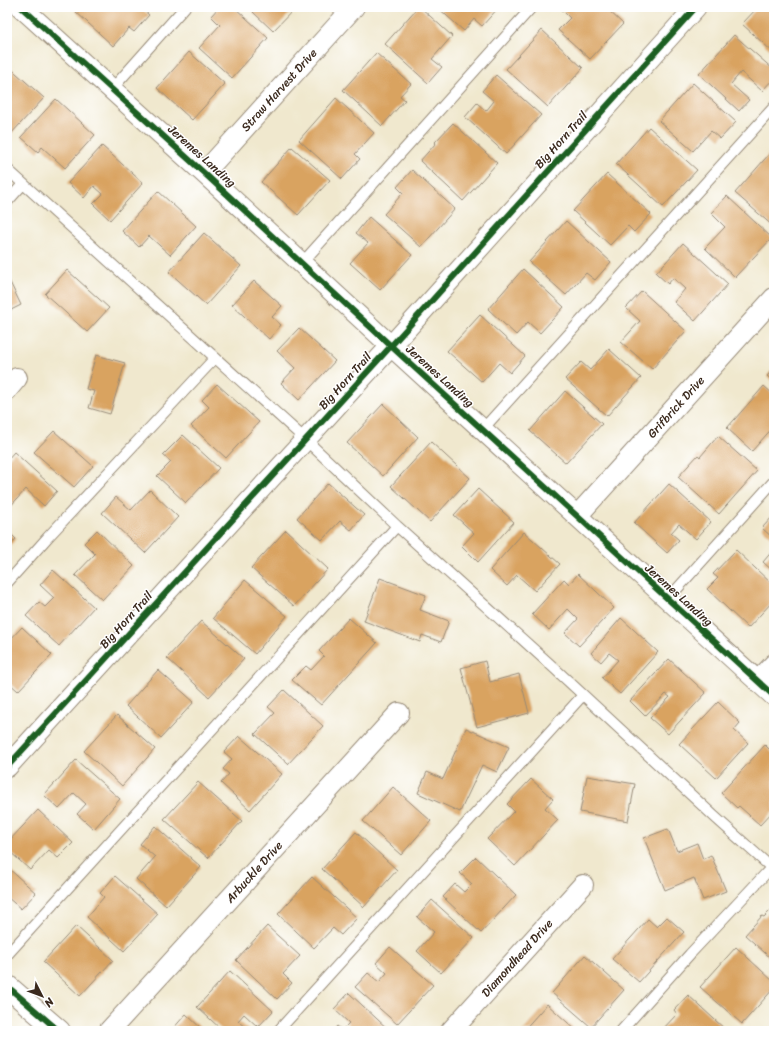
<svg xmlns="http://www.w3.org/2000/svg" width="781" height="1038" font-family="Sriracha,sans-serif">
<rect width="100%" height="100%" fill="#fff"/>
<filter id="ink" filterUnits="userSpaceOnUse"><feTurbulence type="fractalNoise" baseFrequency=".025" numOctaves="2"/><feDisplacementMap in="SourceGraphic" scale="8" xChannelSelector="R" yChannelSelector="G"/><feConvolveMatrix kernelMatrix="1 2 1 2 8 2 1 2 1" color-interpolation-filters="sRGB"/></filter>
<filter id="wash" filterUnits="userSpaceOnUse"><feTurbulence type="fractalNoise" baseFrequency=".012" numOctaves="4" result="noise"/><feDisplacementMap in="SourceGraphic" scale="16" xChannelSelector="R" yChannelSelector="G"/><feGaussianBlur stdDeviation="0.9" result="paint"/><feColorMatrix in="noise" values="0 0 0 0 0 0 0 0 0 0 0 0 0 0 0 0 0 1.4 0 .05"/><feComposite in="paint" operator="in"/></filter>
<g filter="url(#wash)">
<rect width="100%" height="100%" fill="#f0e8ce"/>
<g id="blocks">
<path fill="#d9a361" d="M78 7H140L149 15 134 32 129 28 113 46 75 11Z
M219 7H234L268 38 232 78 199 48 220 25 211 16Z
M258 7H296L273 31 253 12Z
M418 7H420L452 36 432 59 442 67 428 83 385 44Z
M437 7H499L482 26 474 19 464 31Z
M559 7H605L623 24 590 59 558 30 570 18Z
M758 7H774V53L742 24Z
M542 30 583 68 548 107 506 69Z
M734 35 774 70V78L762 91 741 72 731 84 749 100 739 111 699 74Z
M189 52 225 84 192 120 157 88Z
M376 53 411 84 400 96 405 100 382 126 343 90Z
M7 65 44 98 9 136 7 134Z
M496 75 541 115 506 154 465 117 477 103 486 111 494 101 482 91Z
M693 83 736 122 720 139 711 131 693 151 659 121Z
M336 98 374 133 355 154 360 159 342 179 299 140Z
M56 99 95 135 65 168 42 147 38 152 21 137Z
M453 123 497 163 463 201 420 161 436 143 435 142Z
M649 127 697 170 663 207 616 164Z
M102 146 143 183 110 220 93 204 103 194 94 186 84 198 68 183Z
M292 147 330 180 298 215 261 182Z
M771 152 774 154V227L735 193Z
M412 170 455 209 421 247 384 214 403 193 397 187Z
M607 174 651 214 634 232 628 226 610 245 573 211Z
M158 191 196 226 170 255 149 236 139 247 122 231Z
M727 196 772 238 735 277 705 248 725 227 711 213Z
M369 217 412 255 380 290 350 263 368 243 356 233Z
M566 221 611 262 595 280 586 273 566 295 529 262Z
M204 233 241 266 206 305 169 272Z
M683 243 728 284 695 321 674 302 685 289 673 278 668 284 656 273Z
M523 269 564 307 540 333 528 322 516 335 488 309Z
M67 270 109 308 87 332 45 294Z
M7 276 21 305 7 312Z
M254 281 282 306 272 317 281 325 269 339 232 305Z
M642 291 686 331 652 369 621 342 640 321 626 308Z
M480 315 525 356 510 373 499 363 482 382 447 351Z
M299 328 335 361 299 400 281 383 295 368 277 351Z
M609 349 641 378 607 416 565 379 581 362 590 370Z
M96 355 125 363 110 414 89 408 94 391 86 389Z
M774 368V382L767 376Z
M217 384 259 422 226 458 191 426 209 407 202 400Z
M764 386 774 395V426L752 451 727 428Z
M565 391 602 424 566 463 530 431Z
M383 404 418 437 383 476 347 443Z
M54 431 93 466 74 487 34 452Z
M183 435 219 468 186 503 157 476 171 462 163 455Z
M718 436 757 471 719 514 678 477 698 455 700 457Z
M431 442 470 478 430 522 391 486Z
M14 452 57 491 44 506 26 489 7 510V460Z
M328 483 364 515 351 530 340 521 322 540 297 518Z
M669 484 711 522 696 539 679 524 671 533 679 540 667 553 634 523Z
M478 489 514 522 478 562 462 546 474 533 454 515Z
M150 490 178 517 145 553 102 513 116 497 131 510Z
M774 515V539L762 528Z
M7 530 16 539 7 549Z
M97 530 134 566 102 600 75 575 95 554 84 543Z
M286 530 328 569 294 606 251 568Z
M524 532 560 564 535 591 517 575 507 586 490 570Z
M774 549V572L763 562Z
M736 550 774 586V600L748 628 707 589 718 578 713 574Z
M53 570 94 607 59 646 26 616 39 602 45 607 54 598 40 585Z
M578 574 614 608 579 646 565 633 578 619 568 609 549 630 532 614 564 579 569 584Z
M380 578 426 595 420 610 449 621 441 642 422 635 420 642 364 621Z
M245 580 287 616 255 654 213 618Z
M349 618 377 643 321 705 292 680 306 666 311 670 324 656 319 651Z
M621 618 658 652 620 694 602 678 618 660 609 653 601 662 591 653Z
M201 621 244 659 209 697 167 658Z
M22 627 52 655 18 691 7 681V643Z
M669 659 706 693 668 734 650 718 670 697 666 694 645 716 630 701Z
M485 661 490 682 519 674 529 713 477 727 461 668Z
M158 670 194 702 161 738 126 706Z
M284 690 323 726 288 764 255 734 275 713 268 707Z
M718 702 740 723 734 730 748 743 716 778 679 744Z
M117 715 155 749 122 786 84 751Z
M466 728 509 747 497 772 482 765 460 812 418 793 427 772 443 779Z
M239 736 282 774 250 810 221 783 229 774 223 769 232 759 224 752Z
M765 745 774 754V810L760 825 739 806 737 808 721 793Z
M76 760 120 799 94 829 77 814 86 804 74 793 59 809 44 795Z
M587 776 635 784 628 821 580 812Z
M531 779 553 799 545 808 558 820 515 866 487 839 514 811 507 804Z
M198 782 242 821 208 858 164 819Z
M393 787 431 821 401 855 363 821Z
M38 810 73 843 58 858 49 850 30 870 7 849V843Z
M155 826 201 867 166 906 136 879 155 857 140 844Z
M668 829 677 851 697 843 703 859 711 855 726 891 703 900 694 878 665 890 644 838Z
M356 832 397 870 364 907 322 869Z
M476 857 516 895 481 933 443 897 455 884 464 892 472 884 460 873Z
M7 867 36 893 21 909 7 897Z
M115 876 158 914 124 951 87 917 104 897 100 893Z
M312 877 357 918 341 935 333 928 314 948 278 914Z
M432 900 474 938 441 973 417 951 434 932 417 917Z
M774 907V961L745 935 762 916 764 917Z
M667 917 684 932 639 982 612 959 648 919 657 927Z
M76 926 113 960 80 996 43 962Z
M267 926 300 956 283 974 292 983 277 999 236 960Z
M390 947 433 985 397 1024 355 987 368 973 379 982 387 973 376 963Z
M736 947 774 982V988L742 1024 700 987Z
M585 955 624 990 591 1027 552 993Z
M230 971 273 1011 258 1027 244 1014 238 1021 249 1031H223L197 1007Z
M349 993 390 1031H332L337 1026 342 1030 349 1023 334 1009Z
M688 995 727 1031H661L677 1014 674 1010Z
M547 1004 577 1031H523Z
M186 1014 204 1031H171Z"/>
</g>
</g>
<g filter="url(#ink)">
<use href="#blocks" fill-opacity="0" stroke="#968976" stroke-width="1"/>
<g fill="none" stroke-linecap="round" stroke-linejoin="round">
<defs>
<path id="service" d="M112 89 185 7
M7 169 306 440 397 526 553 667 716 818 774 870
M7 202 23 184
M302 263 532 7
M482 430 774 107
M7 583 48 537 215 358
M668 599 774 481
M7 955 397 526
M278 1031 583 695
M621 1031 690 954 771 868"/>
<path id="minor" d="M21 7 204 173 391 346 774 696
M204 173 354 7
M7 390 17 378
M577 516 774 298
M758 681 774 664
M7 767 391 346 696 7
M109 1031 399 713
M451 1031 583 885"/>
<path id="tertiary" d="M7 986 59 1031"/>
</defs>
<use href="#service" stroke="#968976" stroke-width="12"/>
<use href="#minor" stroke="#968976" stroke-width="22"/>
<use href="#tertiary" stroke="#968976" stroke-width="24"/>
<use href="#service" stroke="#fff" stroke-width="10"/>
<use href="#minor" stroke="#fff" stroke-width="20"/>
<use href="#tertiary" stroke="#fff" stroke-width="22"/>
<defs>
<path id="cycleway" d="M21 7 204 173 391 346 774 696
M7 767 391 346 696 7
M7 986 59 1031"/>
</defs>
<use href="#cycleway" stroke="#fff" stroke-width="8"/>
<use href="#cycleway" stroke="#1b5e20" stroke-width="6"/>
</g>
</g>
<g text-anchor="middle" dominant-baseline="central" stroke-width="3" stroke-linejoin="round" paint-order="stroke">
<g font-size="12" fill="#3b2a1e" stroke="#fff">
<text transform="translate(279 90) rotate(-48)">Straw Harvest Drive</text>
<text transform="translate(561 140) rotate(-48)">Big Horn Trail</text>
<text transform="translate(202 156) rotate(42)">Jeremes Landing</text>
<text transform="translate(440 376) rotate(42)">Jeremes Landing</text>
<text transform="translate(345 381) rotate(-48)">Big Horn Trail</text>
<text transform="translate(676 407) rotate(-48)">Grifbrick Drive</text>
<text transform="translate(679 595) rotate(42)">Jeremes Landing</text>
<text transform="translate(126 620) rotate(-48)">Big Horn Trail</text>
<text transform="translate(254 872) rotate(-48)">Arbuckle Drive</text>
<text transform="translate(517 958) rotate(-48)">Diamondhead Drive</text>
</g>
</g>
<rect width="781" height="1038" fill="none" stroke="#fff" stroke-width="24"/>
<g transform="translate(42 996) rotate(132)" stroke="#ffffff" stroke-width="3" paint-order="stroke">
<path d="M0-3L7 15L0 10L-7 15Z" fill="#3b2a1e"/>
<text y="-6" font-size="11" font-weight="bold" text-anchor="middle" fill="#3b2a1e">N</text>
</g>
</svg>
